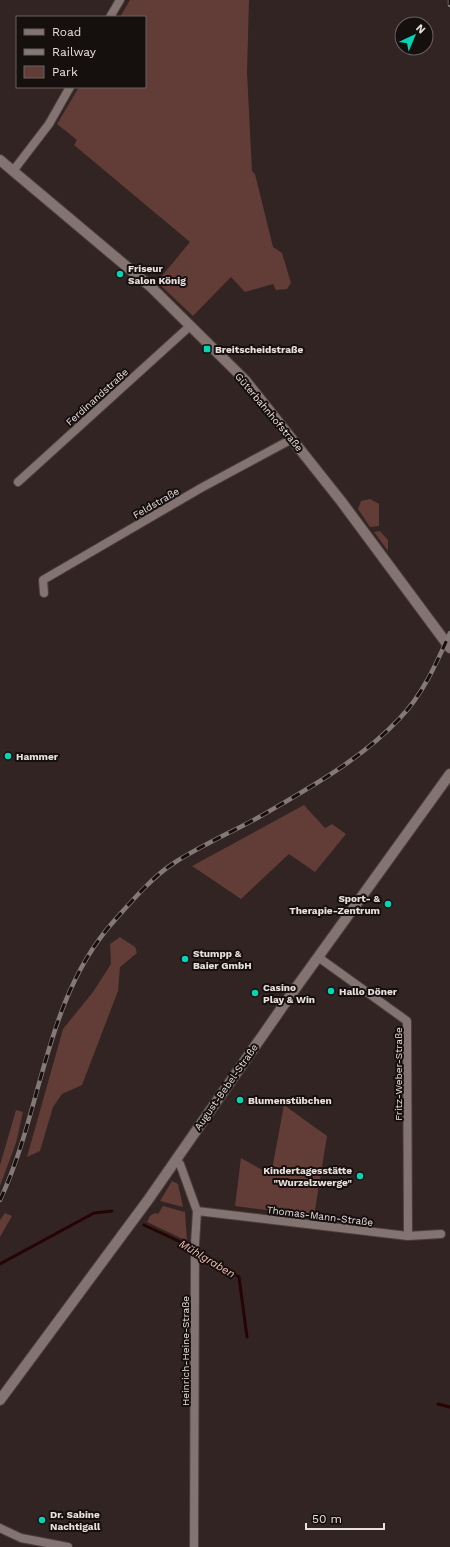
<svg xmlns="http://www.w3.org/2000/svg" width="450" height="1547" font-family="'Work Sans',sans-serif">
<rect width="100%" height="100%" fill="#322422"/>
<path fill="#623c37" d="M130 0H249L247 72 252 171 255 174 273 247 282 253 291 283 287 289 276 290 273 284 245 292 231 277 193 316 157 282 190 242 74 145 77 140 57 124 79 87H145V17H120Z
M370 499 379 504V526L370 527 358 509 361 501Z
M380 531 388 540V551L374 532Z
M304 805 325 828 332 824 346 834 315 872 289 854 241 899 192 866Z
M120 937 135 947 137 953 120 967 118 991 82 1085 62 1094 53 1107 40 1151 27 1157 63 1029 93 992 111 964 110 944Z
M284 1105 327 1136 314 1216 235 1206 241 1158 271 1175Z
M16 1110 23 1112 16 1143 0 1186V1165Z
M172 1181 178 1184 183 1207 160 1201Z
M163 1206 185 1212 187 1241 147 1222 150 1216 155 1213 158 1214Z
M5 1213 12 1216 0 1237V1220Z"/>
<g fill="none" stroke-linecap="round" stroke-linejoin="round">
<path stroke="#250403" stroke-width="3" d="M144 1225 187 1245 239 1277 247 1337
M0 1264 94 1213 112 1211
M438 1404 450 1407"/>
<defs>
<path id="minor" d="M110 17 120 0
M13 171 49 124 70 87
M18 482 190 326
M44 593 43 580 201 488 292 439
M318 957 407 1021 408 1236
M175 1160 180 1164 197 1211 195 1244 194 1547
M197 1211 408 1236 441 1234
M0 1528 21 1538 68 1547"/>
<path id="tertiary" d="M0 160 151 287 245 380 341 501 450 648
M0 1400 148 1200 290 996 450 774"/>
</defs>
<use href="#minor" stroke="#4b3f3e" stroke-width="10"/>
<use href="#tertiary" stroke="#4b3f3e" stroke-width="12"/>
<use href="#minor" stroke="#837371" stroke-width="8"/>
<use href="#tertiary" stroke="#837371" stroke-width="10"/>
<defs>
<path id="rail" d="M450 0V5
M0 1200C43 1109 44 999 114 921 131 902 152 877 174 863 202 845 232 832 261 816 309 788 362 759 400 718 423 694 437 662 450 633"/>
</defs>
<use href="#rail" stroke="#857977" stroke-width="4.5"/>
<use href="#rail" stroke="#150f0e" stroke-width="3" stroke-dasharray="9" stroke-linecap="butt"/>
</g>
<g fill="#04d5b6" stroke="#150f0e" stroke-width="1.5">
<circle cx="120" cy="274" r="4"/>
<rect x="203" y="345" width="8" height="8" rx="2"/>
<circle cx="8" cy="756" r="4"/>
<circle cx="388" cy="904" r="4"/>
<circle cx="185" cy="959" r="4"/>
<circle cx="331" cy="991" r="4"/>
<circle cx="255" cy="993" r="4"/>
<circle cx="240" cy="1100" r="4"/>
<circle cx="360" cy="1176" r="4"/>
<circle cx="42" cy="1520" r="4"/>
</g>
<g text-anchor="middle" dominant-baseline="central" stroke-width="4" stroke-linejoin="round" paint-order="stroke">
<g font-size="10" font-weight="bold" fill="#e9dfde" stroke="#150f0e" text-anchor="start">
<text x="128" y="268">Friseur<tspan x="128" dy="12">Salon König</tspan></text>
<text x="215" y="349">Breitscheidstraße</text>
<text x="16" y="756">Hammer</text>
<text x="380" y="898" text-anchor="end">Sport- &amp;<tspan x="380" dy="12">Therapie-Zentrum</tspan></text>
<text x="193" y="953">Stumpp &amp;<tspan x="193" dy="12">Baier GmbH</tspan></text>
<text x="263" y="987">Casino<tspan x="263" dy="12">Play &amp; Win</tspan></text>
<text x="339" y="991">Hallo Döner</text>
<text x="248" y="1100">Blumenstübchen</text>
<text x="352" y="1170" text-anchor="end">Kindertagesstätte<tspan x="352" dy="12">"Wurzelzwerge"</tspan></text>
<text x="50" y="1514">Dr. Sabine<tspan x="50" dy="12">Nachtigall</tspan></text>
</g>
<g font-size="10" fill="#e9dfde" stroke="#150f0e">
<text transform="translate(97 397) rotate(-42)">Ferdinandstraße</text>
<text transform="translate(269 412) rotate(50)">Güterbahnhofstraße</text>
<text transform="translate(156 503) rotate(-30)">Feldstraße</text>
<text transform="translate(398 1074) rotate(-90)">Fritz-Weber-Straße</text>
<text transform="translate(226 1087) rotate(-55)">August-Bebel-Straße</text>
<text transform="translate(320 1216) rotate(7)">Thomas-Mann-Straße</text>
<text transform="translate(185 1351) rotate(-90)">Heinrich-Heine-Straße</text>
</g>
<g font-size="11" font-style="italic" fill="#fbbeb6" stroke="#150f0e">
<text transform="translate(207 1259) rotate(31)">Mühlgraben</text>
</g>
</g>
<rect x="16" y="16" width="130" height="72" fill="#150f0e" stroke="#6a6261"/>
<rect x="24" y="29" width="20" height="6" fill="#837371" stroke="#6a6261"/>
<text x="52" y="36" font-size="12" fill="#e9dfde">Road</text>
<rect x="24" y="49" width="20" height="6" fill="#857977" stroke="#6a6261"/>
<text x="52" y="56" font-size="12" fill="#e9dfde">Railway</text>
<rect x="24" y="66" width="20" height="12" fill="#623c37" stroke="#6a6261"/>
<text x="52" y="76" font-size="12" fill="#e9dfde">Park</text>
<g transform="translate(414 36) rotate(44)"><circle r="19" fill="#150f0e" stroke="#6a6261"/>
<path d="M0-3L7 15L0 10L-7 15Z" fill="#04d5b6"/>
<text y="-6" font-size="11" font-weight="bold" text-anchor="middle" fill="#e9dfde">N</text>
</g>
<path d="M306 1523v6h78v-6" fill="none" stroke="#e9dfde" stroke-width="2"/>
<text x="312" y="1523" font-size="12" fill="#e9dfde" stroke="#150f0e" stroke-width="3" paint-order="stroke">50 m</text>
</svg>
